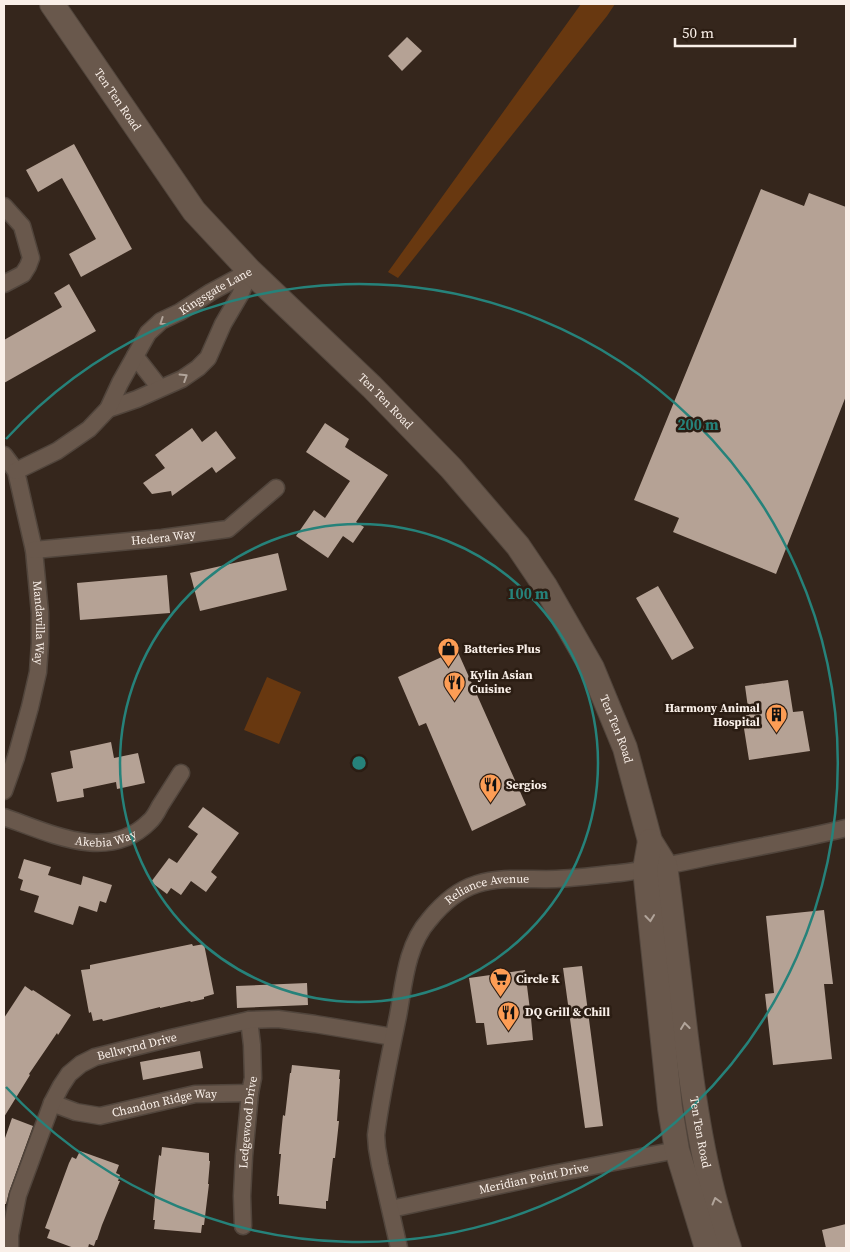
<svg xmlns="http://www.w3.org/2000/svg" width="850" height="1252" font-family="'Source Serif 4',serif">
<rect width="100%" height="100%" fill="#35261c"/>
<path fill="#683810" d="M581 4H615L607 16 398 278 388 272Z
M267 677 301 692 279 744 244 730Z"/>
<path fill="#b5a295" d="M407 37 422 51 402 71 388 56Z
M74 144 132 249 81 277 69 254 96 239 62 178 38 192 26 170Z
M761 189 804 206 809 193 846 207V396L776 574 673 532 679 518 634 500Z
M69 284 96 331 4 383V340L62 307 54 293Z
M325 423 349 439 345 447 388 475 356 522 364 527 353 543 343 536 328 558 296 536 314 510 325 518 350 481 306 452Z
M192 428 202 442 216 431 236 458 216 473 212 467 172 496 171 491 152 494 143 483 165 468 155 455Z
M278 553 287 590 200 611 190 573Z
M167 575 170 613 80 620 77 583Z
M658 586 694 648 672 660 636 598Z
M457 650 526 805 472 831 426 723 419 726 398 677Z
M788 680 793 712 803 711 810 751 749 760 742 716 749 715 745 686Z
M111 742 114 758 138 753 145 783 117 789 116 782 83 789 84 797 57 802 51 773 73 768 70 751Z
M203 807 239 833 211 872 217 877 206 892 191 881 181 895 171 888 167 894 151 882 169 858 177 863 198 834 188 827Z
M24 859 51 867 48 875 81 885 83 876 112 885 106 903 100 901 97 912 79 906 73 925 34 912 39 896 20 890 23 880 18 878Z
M824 910 833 984H824L832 1059 773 1065 765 994 774 993 766 916Z
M192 944 193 946 204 944 214 994 204 997V999L191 1002 190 1001 160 1008V1007L103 1021 102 1019 93 1021 91 1012 89 1013 81 970 90 969V965Z
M582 966 603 1126 585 1128 563 968Z
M525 970 531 1018 533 1040 487 1045 484 1023H476L469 978Z
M307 983 308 1005 237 1008 236 986Z
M25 986 32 991 33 990 71 1015 58 1035 57 1033 29 1074 30 1075 4 1117V1018Z
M200 1051 203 1068 143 1080 140 1062Z
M292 1065 340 1070 339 1079H340L337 1121H339L335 1158H333L328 1201H326V1209L279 1204V1196H277L281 1154H279L283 1115 285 1116 290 1073H291Z
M12 1118 33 1126 9 1192 6 1204H4V1141Z
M162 1147 209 1153V1161H210L208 1184H209L204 1225H202L201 1233 154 1229 155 1220H153L155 1198H154L159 1155 161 1156Z
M80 1151 119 1165 116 1173 120 1175 118 1181H120L102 1225 97 1240H96L94 1246 89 1244 88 1248H74L47 1238 50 1230 45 1228 69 1163 72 1157 76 1159Z
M846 1224V1248H826L822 1230Z"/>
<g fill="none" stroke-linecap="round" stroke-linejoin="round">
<defs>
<g id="minor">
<path d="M4 206 22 226 31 258 28 266 23 274 4 284"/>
<path d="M135 356 160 388"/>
<path d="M108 409 137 399 182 379 198 368 208 358 223 324 240 295 250 271"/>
<path id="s1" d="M4 455 16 471 34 550 40 613V643L38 672 30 707 16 757 4 791"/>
<path id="s2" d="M16 471 57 451 89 429 108 409 120 383 148 333 161 321 180 312 211 292 250 271"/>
<path id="s3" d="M34 550 162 538 228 529 276 488"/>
<path id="s4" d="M4 817C50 833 108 863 149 822 154 818 157 812 160 806 167 795 174 784 181 773"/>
<path id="s5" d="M52 1103 76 1112 100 1116 195 1094 250 1093"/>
<path id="s6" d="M391 1209 552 1174 677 1150"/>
<path id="s7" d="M243 1226 242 1196 244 1156 250 1093 253 1078 252 1045 249 1020"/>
<path id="s8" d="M10 1248V1235L18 1195 52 1103 61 1086 69 1074 81 1064 95 1057 171 1038 249 1020 278 1019 315 1024 393 1037"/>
<path id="s9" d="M399 1248 380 1165 377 1148 376 1135C381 1095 390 1055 398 1016 404 984 406 946 429 920 441 905 458 890 477 884 502 876 530 880 556 879 577 878 599 875 620 873 656 869 692 860 728 853 767 845 807 838 846 828"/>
</g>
<g id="secondary">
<path id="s10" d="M52 4 194 211 250 271 372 387 451 468 518 546 545 586 592 668 625 748 650 841 665 865C672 917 678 969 684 1021 693 1097 704 1175 729 1248"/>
<path d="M650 841 645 869 670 1108 677 1150 707 1248"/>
</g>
</defs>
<use href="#minor" stroke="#51453c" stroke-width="19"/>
<use href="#secondary" stroke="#51453c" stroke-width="26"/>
<use href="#minor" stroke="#69584c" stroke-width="16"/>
<use href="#secondary" stroke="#69584c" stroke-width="24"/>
</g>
<defs><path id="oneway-chevron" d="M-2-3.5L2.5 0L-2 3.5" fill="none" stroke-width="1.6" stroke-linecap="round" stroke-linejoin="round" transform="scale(1.25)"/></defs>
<g stroke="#b1a49a">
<use href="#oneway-chevron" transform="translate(163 322) rotate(146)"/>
<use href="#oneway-chevron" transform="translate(184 377) rotate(-32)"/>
<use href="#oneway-chevron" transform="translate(650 918) rotate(84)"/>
<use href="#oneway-chevron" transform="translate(685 1026) rotate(-97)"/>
<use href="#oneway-chevron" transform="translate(716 1201) rotate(-105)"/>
</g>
<g fill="none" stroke="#26827a" stroke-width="2.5">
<circle cx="359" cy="763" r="239"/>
<path d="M6 439A479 479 0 1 1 6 1087"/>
</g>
<defs>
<symbol id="shop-pin" viewBox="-11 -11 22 30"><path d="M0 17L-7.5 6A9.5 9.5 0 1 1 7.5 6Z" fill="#fd9d55" stroke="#2b1d13"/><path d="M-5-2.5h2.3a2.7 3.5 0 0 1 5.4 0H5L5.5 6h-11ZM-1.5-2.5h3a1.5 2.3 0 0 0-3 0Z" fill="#111"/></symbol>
<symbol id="restaurant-pin" viewBox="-11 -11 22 30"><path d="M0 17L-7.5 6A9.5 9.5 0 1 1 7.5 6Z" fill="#fd9d55" stroke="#2b1d13"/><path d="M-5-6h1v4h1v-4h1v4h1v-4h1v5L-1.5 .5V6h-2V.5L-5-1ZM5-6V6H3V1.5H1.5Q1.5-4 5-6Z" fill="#111"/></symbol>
<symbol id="building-pin" viewBox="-11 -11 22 30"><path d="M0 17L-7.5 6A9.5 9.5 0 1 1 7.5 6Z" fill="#fd9d55" stroke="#2b1d13"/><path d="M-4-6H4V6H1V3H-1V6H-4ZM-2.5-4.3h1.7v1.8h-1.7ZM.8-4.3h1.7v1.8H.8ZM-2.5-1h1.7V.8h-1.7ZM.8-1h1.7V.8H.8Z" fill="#111"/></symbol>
<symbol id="supermarket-pin" viewBox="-11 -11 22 30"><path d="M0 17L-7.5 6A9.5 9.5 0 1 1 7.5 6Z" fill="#fd9d55" stroke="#2b1d13"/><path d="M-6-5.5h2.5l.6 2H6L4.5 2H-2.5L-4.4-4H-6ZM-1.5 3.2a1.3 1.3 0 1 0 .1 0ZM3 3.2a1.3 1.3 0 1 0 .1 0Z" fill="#111"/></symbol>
</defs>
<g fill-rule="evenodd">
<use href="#shop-pin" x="436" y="636" width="25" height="34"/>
<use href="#restaurant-pin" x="442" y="670" width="25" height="34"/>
<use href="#building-pin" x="764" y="702" width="25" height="34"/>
<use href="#restaurant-pin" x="478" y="772" width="25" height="34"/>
<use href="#supermarket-pin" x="488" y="966" width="25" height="34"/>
<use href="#restaurant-pin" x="496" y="1000" width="25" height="34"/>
</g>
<g text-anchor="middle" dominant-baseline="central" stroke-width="5" stroke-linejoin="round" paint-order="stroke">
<g font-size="12" fill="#f9efe8" stroke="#2b1d13">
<text stroke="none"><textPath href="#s10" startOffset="116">Ten Ten Road</textPath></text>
<text stroke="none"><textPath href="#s2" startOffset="278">Kingsgate Lane</textPath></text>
<text stroke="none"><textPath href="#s10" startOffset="521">Ten Ten Road</textPath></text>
<text stroke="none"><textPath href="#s3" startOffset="130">Hedera Way</textPath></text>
<text stroke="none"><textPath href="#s1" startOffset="174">Mandavilla Way</textPath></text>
<text stroke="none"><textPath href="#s10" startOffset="926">Ten Ten Road</textPath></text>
<text stroke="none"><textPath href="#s4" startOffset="106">Akebia Way</textPath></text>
<text stroke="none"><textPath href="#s9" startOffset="408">Reliance Avenue</textPath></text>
<text stroke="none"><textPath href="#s8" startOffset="260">Bellwynd Drive</textPath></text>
<text stroke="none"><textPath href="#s5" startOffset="116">Chandon Ridge Way</textPath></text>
<text stroke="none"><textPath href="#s7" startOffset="104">Ledgewood Drive</textPath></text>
<text stroke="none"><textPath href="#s10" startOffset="1341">Ten Ten Road</textPath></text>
<text stroke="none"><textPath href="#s6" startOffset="146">Meridian Point Drive</textPath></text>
</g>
<g font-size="12" font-weight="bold" fill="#f9efe8" stroke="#2b1d13" text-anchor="start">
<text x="464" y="649">Batteries Plus</text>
<text x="470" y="675">Kylin Asian<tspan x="470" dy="14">Cuisine</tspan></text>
<text x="760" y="708" text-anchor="end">Harmony Animal<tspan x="760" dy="14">Hospital</tspan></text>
<text x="506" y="785">Sergios</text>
<text x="516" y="979">Circle K</text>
<text x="525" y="1012">DQ Grill &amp; Chill</text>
</g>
</g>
<circle cx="359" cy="763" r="8" fill="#26827a" stroke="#2b1d13" stroke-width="2.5"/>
<g font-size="15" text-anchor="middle" font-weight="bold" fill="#26827a" stroke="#2b1d13" stroke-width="5" stroke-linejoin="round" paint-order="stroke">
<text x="698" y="430">200 m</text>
<text x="528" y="599">100 m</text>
</g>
<rect width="850" height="1252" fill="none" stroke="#f9efe8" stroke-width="10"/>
<path d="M675 38v8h120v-8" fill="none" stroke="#f9efe8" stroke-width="2.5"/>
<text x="682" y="38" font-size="15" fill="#f9efe8" stroke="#2b1d13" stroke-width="4" paint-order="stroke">50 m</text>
</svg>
